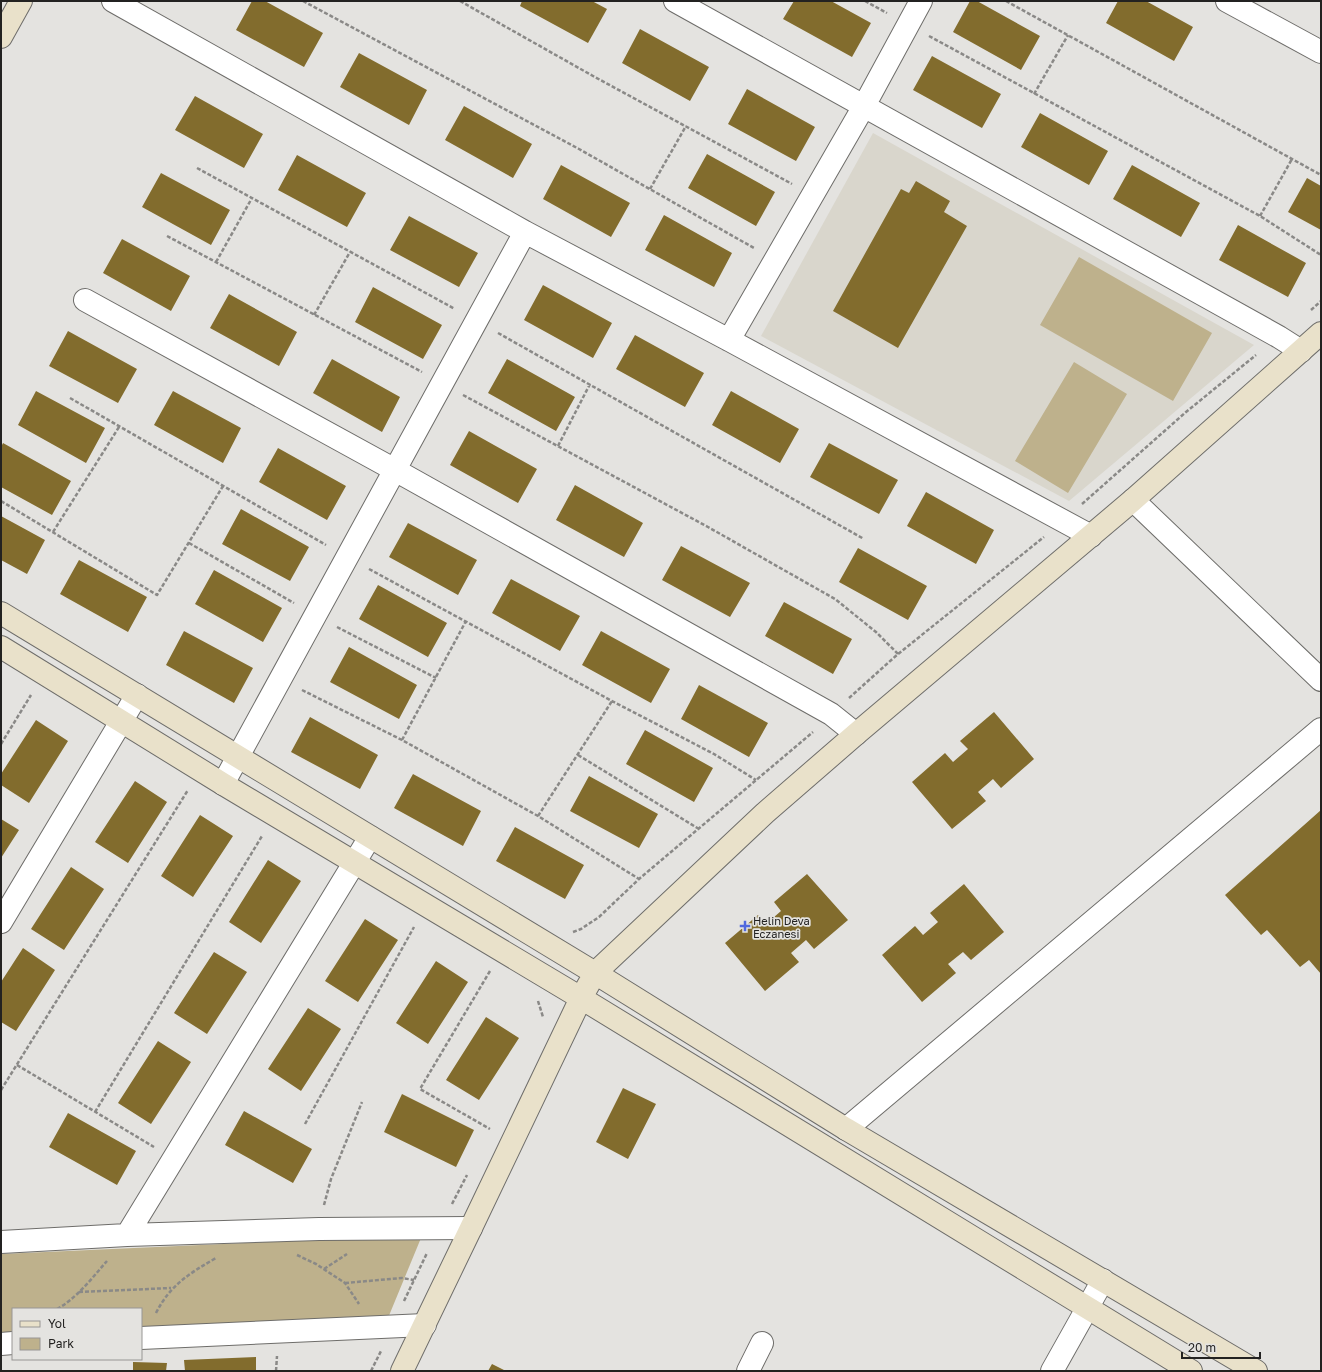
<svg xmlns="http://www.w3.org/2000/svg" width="1322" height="1372" font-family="'Golos Text',sans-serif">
<rect width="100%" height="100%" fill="#e4e3e0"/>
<path fill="#d9d6cc" d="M873 133 1254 345 1069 501 761 336Z"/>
<path fill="#beb18c" d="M1079 257 1212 333 1173 401 1040 325Z
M1074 362 1127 394 1068 493 1015 461Z
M421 1238 388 1318 141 1329V1309H13V1334L1 1335V1254L289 1241Z"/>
<path fill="#826c2d" d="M252 1H265L323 33 304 67 236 30Z
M522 1H592L607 9 588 43 520 6Z
M794 1H831L871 23 852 57 783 19Z
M970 1H977L1040 36 1021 70 953 32Z
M1118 1H1146L1193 27 1174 61 1106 23Z
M640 29 709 67 690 101 622 63Z
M359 53 427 90 409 125 340 87Z
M932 56 1001 94 982 128 913 90Z
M747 89 815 127 796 161 728 124Z
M195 96 263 134 244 168 175 130Z
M464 106 532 144 513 178 445 140Z
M1040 113 1108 151 1089 185 1021 147Z
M707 154 775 192 756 226 688 188Z
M297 155 366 193 347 227 278 190Z
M561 165 630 203 611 237 543 199Z
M1132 165 1200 203 1181 237 1113 199Z
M161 173 230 210 211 245 142 207Z
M1307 178 1321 186V230L1288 212Z
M916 181 950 201 944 212 967 226 898 348 833 311 901 189 909 193Z
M664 215 732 253 714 287 645 250Z
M409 216 478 253 459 287 390 250Z
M1238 225 1306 263 1288 297 1219 260Z
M122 239 190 276 171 311 103 273Z
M543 285 612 323 593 358 524 320Z
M373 287 442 325 423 359 355 322Z
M229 294 297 332 279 366 210 328Z
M68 331 137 369 118 403 49 366Z
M635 335 704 373 685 407 616 369Z
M332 359 400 397 382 432 313 393Z
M507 359 575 397 556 431 488 393Z
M36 391 105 428 86 463 18 425Z
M173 391 241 428 223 463 154 425Z
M731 391 799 429 780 463 712 425Z
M469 431 537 469 518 503 450 465Z
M3 443 71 481 52 515 1 487V447Z
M829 443 898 480 879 514 810 477Z
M278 448 346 486 327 520 259 482Z
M575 485 643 523 624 557 556 520Z
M926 492 994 530 976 564 907 526Z
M241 509 309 547 290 581 222 544Z
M1 516 45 540 27 574 1 560Z
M408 523 477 560 458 595 389 557Z
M681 546 750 583 730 617 662 580Z
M858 548 927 586 908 620 839 582Z
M79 560 147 597 128 632 60 594Z
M214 570 282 608 263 642 195 604Z
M511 579 580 616 560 651 492 613Z
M378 585 447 623 428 657 359 619Z
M784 602 852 639 833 674 765 636Z
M184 631 253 668 234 703 166 665Z
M601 631 670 669 651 703 582 665Z
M349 647 417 685 399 719 330 682Z
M699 685 768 723 749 757 681 719Z
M994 712 1034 759 1001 788 993 779 978 792 986 801 952 829 912 782 945 753 953 762 968 749 960 741Z
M310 717 378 755 360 789 291 752Z
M36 720 68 741 29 803 1 785V774Z
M645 730 713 768 694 802 626 764Z
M413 774 481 811 463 846 394 808Z
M589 776 658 814 639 848 570 811Z
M135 781 167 802 128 863 95 842Z
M1321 810V974L1309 960 1300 967 1267 930 1261 935 1225 895Z
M200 815 233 836 193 897 161 876Z
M1 819 19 830 1 858Z
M515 827 584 865 565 899 496 861Z
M268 860 301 881 261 943 229 922Z
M71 867 104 889 64 950 31 929Z
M807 874 848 920 814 949 806 940 791 953 799 962 765 991 725 943 758 915 766 924 781 911 774 902Z
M964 884 1004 932 971 960 963 952 948 964 956 973 922 1002 882 955 915 926 923 935 938 922 930 913Z
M365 919 398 940 358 1002 325 981Z
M23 948 55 970 16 1031 1 1022V982Z
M214 952 247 972 207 1034 174 1013Z
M436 961 468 982 428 1044 396 1023Z
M308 1008 341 1029 301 1091 268 1069Z
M486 1017 519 1038 479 1100 446 1080Z
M158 1041 191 1062 151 1124 118 1103Z
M623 1088 656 1104 628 1159 596 1142Z
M402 1094 474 1130 456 1167 384 1132Z
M244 1111 312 1149 293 1183 225 1145Z
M68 1113 136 1151 117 1185 49 1147Z
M256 1357V1371H185L184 1360Z
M133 1362 167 1363 166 1371H133Z
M492 1364 506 1371H488Z"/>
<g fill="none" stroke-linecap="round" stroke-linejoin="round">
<defs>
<path id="street" d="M113 1 525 232 729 340 1091 536
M675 1 1279 337 1301 351
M1227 1 1321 52
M85 300 395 470 831 714 856 734
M729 340 864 106 921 1
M1133 500 1321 680
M223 784 525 232
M1 922 137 695
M846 1129 1321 729
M127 1235 370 837
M1 1242 127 1235 319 1229 471 1228
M141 1338 425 1325
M1 1344 13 1343
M748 1371 762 1343
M1052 1371 1103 1280"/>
<path id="secondary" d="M1 37 21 1
M1 613 595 973 846 1129 1256 1371
M1 647 223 784 581 998 1191 1371
M402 1371 471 1228 581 998 595 973 765 813 856 734 1133 500 1321 333"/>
</defs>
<use href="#street" stroke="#6e6d6a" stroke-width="24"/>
<use href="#secondary" stroke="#6e6d6a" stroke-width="24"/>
<path stroke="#8a8987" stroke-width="2.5" stroke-dasharray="4 2" stroke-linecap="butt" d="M303 1 579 149 754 248
M460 1 593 76 792 184
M865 1 887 13
M1006 1 1321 175
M929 36 1260 216 1321 255
M1034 94 1068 35
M197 168 455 309
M650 189 686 126
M1260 216 1292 159
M167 236 422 372
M216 262 252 198
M1311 310 1321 301
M314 315 350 252
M498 333 864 539
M463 395 708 527 835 599 876 632 898 654
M70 398 326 545
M558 446 590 384
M1 501 157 595 223 486
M1082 504 1186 412 1256 355
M53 532 119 427
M189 543 294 603
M369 569 612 701 714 754 756 780
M337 627 436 678
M302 690 402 740 538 816 639 879
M849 698 898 654 1044 537
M402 740 466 621
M1 744 31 695
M578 755 699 829
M538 816 612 701
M573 932 581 929 599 917 639 879 813 732
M490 971 420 1089 490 1129
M538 1001 543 1017
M17 1065 154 1147
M1 1090 188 790
M95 1112 262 836
M305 1124 414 927
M452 1204 467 1175
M324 1205 331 1179 362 1102
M297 1255 316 1264 345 1283 359 1304
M324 1269 347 1254
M345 1283 402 1278 414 1280
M79 1292 171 1288
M404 1301 427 1253
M57 1309C77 1298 92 1278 107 1261
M156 1313C170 1285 190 1273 216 1258
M276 1371 277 1356
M371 1371 381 1351"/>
<use href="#street" stroke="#fff" stroke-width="22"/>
<use href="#secondary" stroke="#e9e1ca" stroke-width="22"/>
</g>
<path fill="#5069de" stroke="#e4e3e0" stroke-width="1.5" d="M743 920h4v4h4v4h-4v4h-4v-4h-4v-4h4z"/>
<g text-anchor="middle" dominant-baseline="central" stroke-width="3.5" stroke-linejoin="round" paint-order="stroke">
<g font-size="11" fill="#232221" stroke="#e4e3e0" text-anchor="start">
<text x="753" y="920">Helin Deva<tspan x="753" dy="13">Eczanesi</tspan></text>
</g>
</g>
<rect width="1322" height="1372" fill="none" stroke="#232221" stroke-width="4"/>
<rect x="12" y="1308" width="130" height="52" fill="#e4e3e0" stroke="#979694"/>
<rect x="20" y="1321" width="20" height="6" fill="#e9e1ca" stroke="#979694"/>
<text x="48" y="1328" font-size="12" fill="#232221">Yol</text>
<rect x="20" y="1338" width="20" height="12" fill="#beb18c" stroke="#979694"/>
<text x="48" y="1348" font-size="12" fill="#232221">Park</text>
<path d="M1182 1352v6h78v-6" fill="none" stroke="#232221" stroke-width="2"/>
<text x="1188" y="1352" font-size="12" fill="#232221" stroke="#e4e3e0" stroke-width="3" paint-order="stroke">20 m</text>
</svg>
